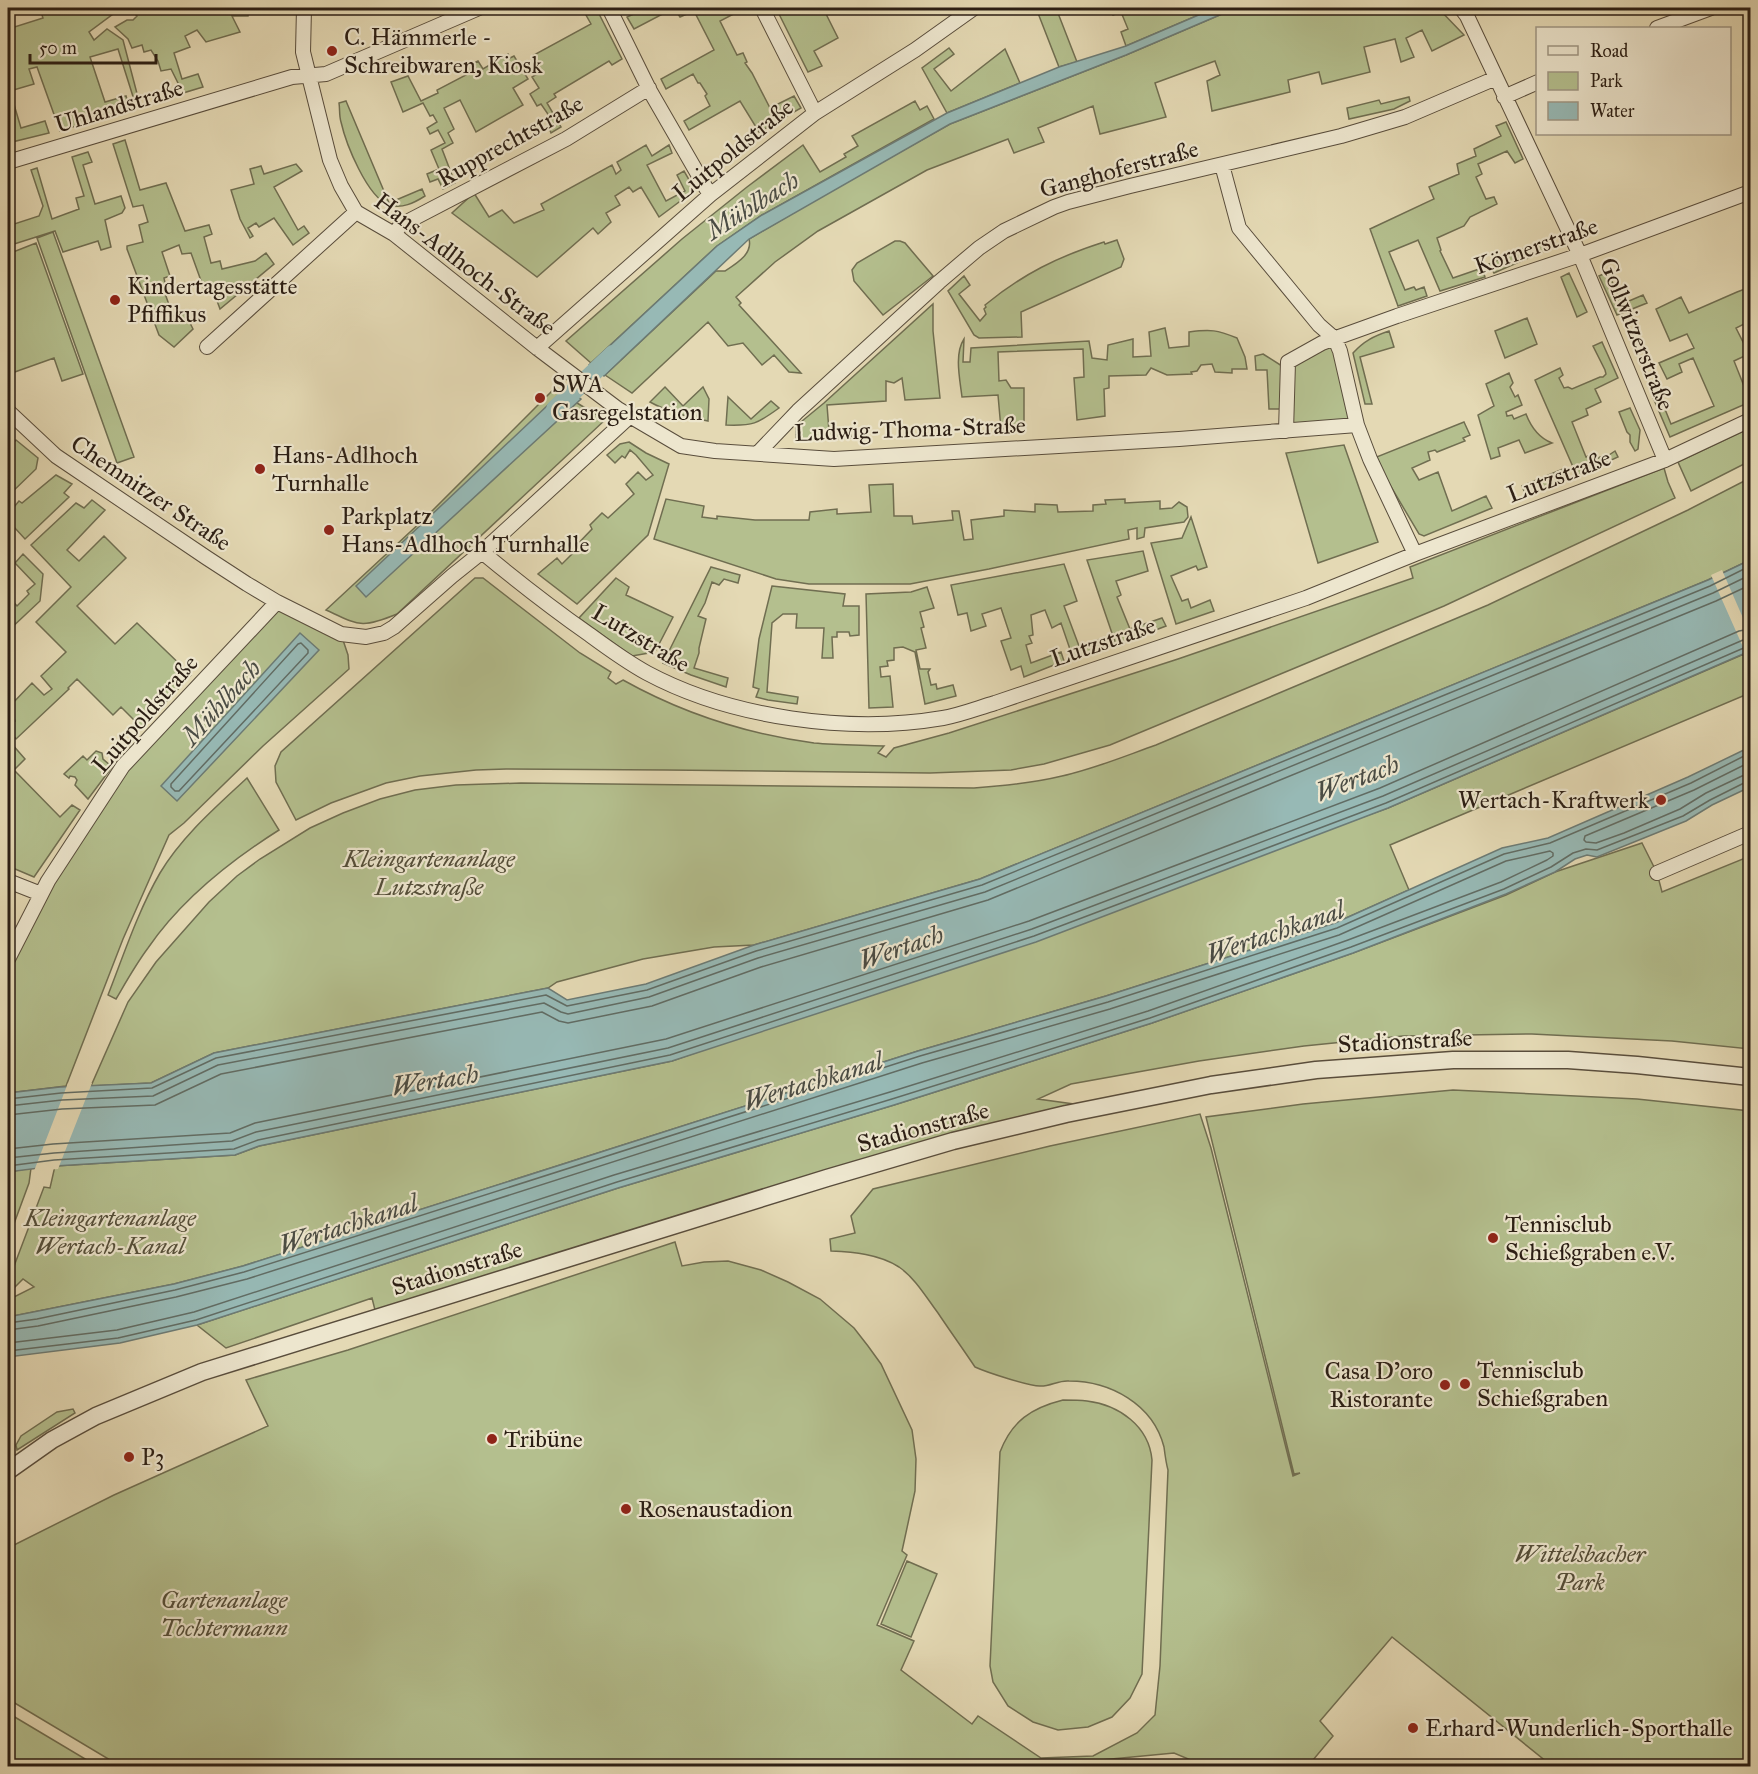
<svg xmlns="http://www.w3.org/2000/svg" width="1758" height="1774" font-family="'IM FELL Great Primer',serif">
<rect width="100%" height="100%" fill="#e4d9b4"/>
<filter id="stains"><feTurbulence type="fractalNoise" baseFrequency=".00333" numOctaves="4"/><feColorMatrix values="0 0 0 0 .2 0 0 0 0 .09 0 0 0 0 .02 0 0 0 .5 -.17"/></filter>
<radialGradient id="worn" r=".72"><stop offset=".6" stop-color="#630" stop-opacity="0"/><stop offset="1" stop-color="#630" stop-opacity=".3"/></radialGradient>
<path fill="#b4bf8e" stroke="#706e51" stroke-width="1.5" d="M56 8H108L113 14 89 32 94 40 107 29 123 40 140 105 136 106 118 49 90 57 105 102 126 96 130 109 60 131 37 67 29 69 34 84 10 91 21 128 45 121 49 133 12 142 8 129V29L43 18 41 12Z
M129 8H249L248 16H232L240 32 206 42 197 30 185 36 190 47 174 53 182 79 198 74 203 87 183 93 171 69 161 71 158 61 151 50 144 52 142 45 132 48 128 39 115 27 127 20H133L137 16Z
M582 8H596L622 59 612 65 609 61 554 94 556 97 547 103 561 127 551 133 546 120 550 117 541 104 537 106 530 94 539 88 532 77 540 72 532 56 591 24Z
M647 8H745L720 21 737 55 743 53 747 62 745 63 752 73 770 108 794 96 801 108 759 132 740 101 689 130 684 121 710 106 705 96 707 94 700 83H698L693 74 666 89 661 79 714 50 694 11 680 17 674 8 634 29 627 17Z
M776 8H823L838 38 814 51 822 66 808 72Z
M1036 8H1056L1077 62 1059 67Z
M1110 8H1215L1126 46 1121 32 1128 29 1121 12 1113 15Z
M1236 8H1438L1464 35 1432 51 1422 30 1406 38 1414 57 1401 62 1395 39 1364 47 1370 72 1322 84 1319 72 1288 80 1290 92 1212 111 1207 81 1220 75 1215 61 1155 83 1166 117 1100 134 1093 106 1038 128 1044 142 1014 153 1008 139 927 170 818 231 775 262 736 297 741 303 739 305 801 373 789 372 774 355 762 365 743 343 728 346 708 322 632 393 605 375 716 271H725C736 264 753 254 749 239L839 186 950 124 1126 55Z
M949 48 954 54 934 69 951 91 1005 49 1020 83 947 113 922 68Z
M508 54 510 58 514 56 528 79 513 88 523 105 476 132 460 100 444 108 454 129 448 133 453 143 442 149 455 183 443 189 438 179 430 182 427 174 439 169 431 150 445 143 438 130 430 134 427 128 437 122 433 115 430 116 423 103 403 112 391 82 408 76 421 101 438 93 437 90 466 75 463 68 478 61 483 69Z
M1409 97 1410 101 1394 109 1349 119 1347 108 1379 100 1381 104Z
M346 101 389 203 422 189 425 196C414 203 402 209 389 205 367 197 346 144 341 122 339 116 340 109 339 103Z
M915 101 920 110 927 106 934 119 762 215 717 246 591 363 566 341 682 239 747 187 803 145 820 172 846 157 844 154 858 146 852 136Z
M1506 122 1523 159 1515 163 1507 151 1478 164 1482 174 1476 177 1486 199 1494 197 1497 204 1470 217 1464 226 1437 238 1441 250 1440 251 1453 278 1482 268 1485 277 1440 291 1418 240 1416 241 1389 252 1405 290 1414 287 1416 290 1424 287 1427 296 1398 306 1370 229 1434 199 1429 187 1459 174 1457 164 1476 156 1474 149 1501 136 1496 126Z
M125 140 140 190 166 183 185 231 209 225 212 234 204 237 211 263 220 261 222 269 255 261 266 253 274 264 220 309 212 287 204 289 191 253 182 254 179 245 162 252 170 276 164 278 165 283 162 285 173 316 185 313 193 329 174 347 159 335 127 249V246L143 242 139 225 148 222 143 205 133 207 113 144Z
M646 145 652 156 669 145 672 153 647 165 666 201 685 191 677 175 684 171 695 190 659 217 641 187 633 192 629 187 615 196 620 205 606 213 611 222 598 234 593 228 537 277 452 213 474 193 489 217 502 210 514 223 544 210 541 204 612 165 616 174 621 170 617 162Z
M88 152 92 162 83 165 95 204 121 196 125 208 122 213 105 220 111 247 101 250 98 241 63 252 55 231 8 246V226L39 216 43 206 31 170 37 168 52 219 79 209 76 198 84 196 72 157Z
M296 164 302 171 274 187 298 230 304 226 309 233 293 245 274 218 259 227 256 223 248 228 253 236 250 238 240 219 231 190 254 184 250 169 261 166 264 174Z
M53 232 134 457 117 463 37 238Z
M1547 238 1551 248 1494 273 1489 264Z
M1117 240 1124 259 1121 267 1021 312 1022 337 979 338 974 335 948 291 964 276 970 285 959 294 980 321 986 314 984 309 986 307 985 305C1023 274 1057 257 1104 242L1105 244Z
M895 241H900L905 243 933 276 883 315 854 281 852 270 857 263Z
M36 243 83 374 62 381 54 358 12 373 8 362V254Z
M1608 272 1622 304 1643 295 1647 303 1617 315 1599 276Z
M1569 273 1587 312 1577 317 1561 277Z
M1750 287V321L1736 328 1749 354 1734 361 1746 391 1750 390V402L1670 437 1652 395 1658 392 1671 424 1714 406 1693 358 1679 364 1682 372 1667 379 1659 363 1694 348 1687 334 1670 341 1656 309 1681 297 1689 313 1737 292Z
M933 304V331L940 398 905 400 902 378 894 383 886 381V401L827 405 829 431 851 430V438L796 441V426L824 403Z
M1527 318 1537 344 1505 358 1495 331Z
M1165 328 1169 348 1189 346V332C1211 329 1217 330 1237 338L1245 357 1247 369H1232V373L1215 372 1212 364 1201 365 1197 371 1191 372 1192 374 1167 375 1151 368 1146 375 1109 376V388L1104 389 1105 416 1077 420 1074 378 1084 377 1083 349 998 352 999 381 1006 380 1011 388H1024V427L1001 429 998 395 962 397C960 380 954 354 964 339L963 362H970L971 348 1089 341 1092 358 1107 360 1108 345 1133 339V357L1151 356 1149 332Z
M1389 331 1394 347 1360 357 1372 404H1365L1353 353C1364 341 1374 336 1389 331Z
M1335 339 1357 425 1286 431 1288 362Z
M1602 342 1618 378 1595 389 1601 402 1586 409 1588 415 1572 422 1586 457 1595 453 1598 458 1605 455 1606 457 1615 451 1618 457 1577 476 1535 380 1560 368 1563 375 1559 378 1564 388 1568 387 1572 389 1600 377H1603L1606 374 1605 370 1593 346Z
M1263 354 1282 366 1283 409H1269L1267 370H1256L1255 356Z
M1509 373 1513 383 1510 387 1515 397 1518 395 1522 405 1506 412 1507 416 1512 415 1514 419 1526 414C1531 427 1539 438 1552 443L1525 453 1519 440 1498 448 1500 456 1491 459 1478 415 1494 406 1486 384Z
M665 387 683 406 703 387 709 399 708 421C688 417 668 412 650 402Z
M554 389 605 420 397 614C361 629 359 625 326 610L424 519Z
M728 397 751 419 771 401 779 408C757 424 753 426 726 425Z
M1630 408 1640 430 1638 449 1635 451 1630 442V435L1627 432 1619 412Z
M1464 422 1470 435 1463 438 1465 441 1437 452 1435 450 1428 452 1430 460 1412 468 1419 480 1438 472 1452 511 1486 496 1492 508 1424 536 1419 534 1374 458Z
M1750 428V461L1691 491 1678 462Z
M16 440 38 458 36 469 8 496V449Z
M629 442 646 453 669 464 648 535 577 604 538 574 557 558 562 564 572 554 570 552 592 529 590 525 602 513 608 518 634 494 626 484 638 472 646 480 653 475 636 455 630 450 625 458 622 456 615 463 607 455 620 444Z
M1344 445 1378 542 1318 563 1286 453Z
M1664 468 1668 482 1675 498 1444 606 1110 745 1044 764 1011 770 930 773 666 770 506 769 476 770 420 776 386 783 331 803 296 820 276 782 275 766 281 752 475 578H483L580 653 611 672 608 678 616 684 623 680C682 713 747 734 814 743 837 745 861 745 884 746L878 753 886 757 894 748 949 733 1178 659 1413 578 1410 567Z
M1563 469 1567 480 1526 496 1522 486Z
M56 475 72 484 64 493 69 497 25 539 14 527V507L19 501 22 503Z
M1750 478V560L1708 580 980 879 754 945 714 947 643 959 557 982 548 988 214 1053 151 1083 91 1086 128 1002 156 962 209 902 237 876 260 859 310 828 343 813 380 799 415 790 456 785 521 783 974 788C1003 786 1033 783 1062 776 1094 769 1125 756 1156 745L1488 605 1688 510Z
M893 484 894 516H912L913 524 953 520 952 511H959L964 540 973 539 971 520 1004 516V510L1035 512V504L1057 505 1058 512 1093 511V505L1106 504 1105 500 1125 499V503L1160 501V509L1172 508 1179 502 1187 507 1188 517 1184 522 1145 528 1144 537 1137 539V528L1128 530 1129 539 989 569 910 584H809L776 579 654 539 666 499 704 506 702 517 717 519V516L755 520H809L810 512 837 509V514L871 512 869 485Z
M92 500 105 510 67 550 79 561 104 536 126 558 77 606 115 644 137 623 191 675 142 728 121 707 113 715 77 679 68 688 69 689 16 739 8 729 15 721 10 706 32 683 44 695 52 689 41 676 66 652 36 622 71 587 31 545 76 503 84 508Z
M1191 517 1207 567 1198 570 1196 566 1171 576 1182 601 1188 599 1191 608 1210 600 1214 611 1176 624 1151 543 1182 538Z
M1143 551 1148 571 1116 581 1121 595 1117 597 1130 629 1162 618 1166 626 1116 645 1087 560Z
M23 554 43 574 40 601 8 631V596L17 606 29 594 27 591 35 584 15 563Z
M1064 564 1077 601 1064 606 1079 646 1101 639 1104 648 1073 658 1061 623 1052 628 1045 610 1031 615 1033 635 1029 636 1032 643 1026 645 1031 663 1061 652 1064 661 1024 677 1021 666 1011 670 1001 641 1011 638 1001 608 982 614 986 626 971 631 967 613 958 615 951 585Z
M711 567 740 575 738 583 724 579 719 585 712 582 705 603 698 616 706 619 699 648V653L694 668 728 678 726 687 691 675 663 663Z
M616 578 629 587 626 595 673 617 656 650 649 653 632 656 579 618Z
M772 586 845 594 843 606H859V635L850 636 849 632H837V637H832L833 658H822L824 628H796L797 614H783L772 623 767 692 798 697 797 704 768 700 756 697 759 689 753 687 759 639Z
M927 587 934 608 920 612 924 627 921 628 926 648 916 650 920 669H930L928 672 931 685 936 684 937 689 953 685 956 696 925 704 915 652 903 647 894 648V660L887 661 888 666 880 667 881 677 890 676 893 707 869 708 866 594 911 592Z
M278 602 341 634 348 655 349 669 263 746 184 823 169 835 123 939 66 1086 8 1093V960L123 766Z
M1744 654 1750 668V693L1390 845 1409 890 1335 923 1106 996 918 1051 243 1266 174 1284 8 1317V1300L34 1287 23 1279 8 1294V1282L44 1187 50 1188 55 1166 235 1155 259 1146 672 1061 1388 808Z
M11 743 25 759 14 770 60 817 72 805 80 810 34 877 8 866V746Z
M96 751 102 753 103 759 112 767 88 799 75 785 77 780 75 777 70 776 69 778 64 774 83 756 87 760Z
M247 778 279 830C230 861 181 900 148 948 136 964 126 982 116 999L108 995C124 954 138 911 160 873 182 836 216 807 247 778Z
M1642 843 1657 873 1662 892 1750 856V1049L1672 1041 1532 1034 1403 1036 1304 1046 1199 1061 1071 1084 1038 1099 1074 1104 1137 1094 377 1318 372 1298 226 1348 197 1325 618 1188 894 1105 1152 1023 1353 953 1506 895 1555 872Z
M1453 1090 1637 1099 1750 1111V1766H1552L1392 1637 1320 1721 1333 1736 1308 1766H1205L1174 1753 1038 1766H120L8 1699V1548L114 1495 268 1426 246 1380 348 1350 675 1242 682 1266 704 1262 728 1261 761 1270 788 1282 820 1299 854 1328 868 1346 881 1364 912 1430 916 1459 915 1491 902 1551 907 1555 877 1625 914 1641 901 1670 972 1724 978 1716 1041 1758 1093 1756 1137 1733 1155 1715 1160 1666 1168 1470C1166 1463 1165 1455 1164 1447 1153 1404 1110 1381 1069 1381 1059 1380 1051 1386 1041 1386 1031 1387 986 1372 975 1367 963 1349 950 1331 938 1313 926 1297 915 1278 899 1267 879 1254 853 1252 831 1251L830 1239 855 1233 851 1216 873 1189 1050 1146 1200 1114 1211 1148 1293 1476 1300 1473 1294 1474 1206 1117 1303 1104Z
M31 1168 29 1183 8 1240V1172Z
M1063 1400C1071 1400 1079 1400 1087 1401 1119 1405 1149 1426 1152 1460L1142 1674 1130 1698 1112 1717 1088 1727 1058 1730 1033 1722 1008 1706 993 1682 990 1666 1000 1452C1012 1421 1031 1408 1063 1400Z
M73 1409 75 1413 17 1450 16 1445 21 1436 57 1412Z
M907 1561 937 1574 911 1637 881 1624Z
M8 1713 97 1766H8Z"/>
<path fill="#97b9b5" stroke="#6c7b75" stroke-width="1.5" d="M1215 8H1236L1126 55 950 124 749 239 604 376 589 365 717 246 762 215 947 113 1059 67 1126 46Z
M566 388 581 399 366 597 356 586Z
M1750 560V651L1388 808 1036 942 672 1061 259 1146 235 1155 55 1166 8 1172V1093L60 1087 151 1083 214 1053 548 988 567 1000 646 984 754 945 980 879 1708 580Z
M300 633 319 650 177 801 161 786Z
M1750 747V787L1712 805 1686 821 1597 857 1587 855 1575 859 1555 872 1506 894 1353 953 1152 1023 894 1105 618 1188 197 1325 120 1343 8 1357V1317L174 1284 243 1266 918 1051 1106 996 1335 923 1502 848 1548 838 1688 777Z"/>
<path fill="#e4d9b4" d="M1722 570 1750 634V654L1747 656 1711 575Z
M68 1083H92L58 1169 34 1171Z"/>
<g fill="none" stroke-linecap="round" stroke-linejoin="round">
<path stroke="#616c64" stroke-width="1.5" d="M301 643 308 650V653L179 791H175L171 787V784L298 644Z
M1750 762 1694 790 1585 836 1584 840 1586 842 1596 843 1624 833 1680 809 1706 793 1742 776 1750 774
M8 1099 61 1093 152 1088 216 1058 546 995 567 1006 647 990 756 951 982 885 1710 586 1750 566
M8 1106 62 1100 153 1096 218 1065 544 1003 561 1012 568 1014 649 997 758 958 985 892 1713 593 1750 575
M8 1115 62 1109 155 1105 221 1074 542 1012 559 1021 568 1023 652 1006 761 967 988 900 1716 601 1750 585
M8 1149 53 1144 230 1133 255 1123 666 1039 1029 921 1380 788 1739 631 1750 629
M8 1158 54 1153 232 1141 256 1132 668 1048 1032 929 1383 796 1743 640 1750 638
M8 1166 54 1160 234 1149 258 1140 670 1055 1034 936 1386 803 1746 647 1750 646
M8 1323 37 1319 175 1290 244 1272 920 1056 1108 1002 1337 928 1504 854 1550 843 1691 783 1750 753
M8 1330 38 1326 176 1297 247 1279 922 1063 1110 1009 1339 935 1506 861 1550 851 1553 853V856L1547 860 1501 882 1348 940 1148 1011 890 1092 614 1175 194 1312 117 1330 8 1343
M8 1351 118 1338 196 1320 617 1182 892 1099 1150 1018 1351 947 1504 889 1551 867 1573 853 1586 849 1597 850 1683 816 1710 800 1746 782H1750"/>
<path stroke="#97b9b5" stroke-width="18" d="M555 409 613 354"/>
<defs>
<path id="minor" d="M304 8 303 52 330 160 341 186 356 212 394 234 537 348 618 409 681 446 715 451 834 459 1179 439 1357 425
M609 8 650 91 710 195
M762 8 815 113
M1461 8 1467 16 1580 255 1665 460
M1657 28 1711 8
M1504 97 1538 82
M8 162 292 77 326 74 479 8
M1222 165 1239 228 1319 325 1335 339 1340 351 1357 425 1370 459 1415 554
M394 234 401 225 566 139 649 88
M207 347 356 212
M537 348 710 195 815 113 915 50 974 8
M8 411 56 456 207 558 247 584 277 602 341 634 366 637 384 633 394 627 452 576 482 552 629 417
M1286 431 1288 362 1322 343 1397 316 1580 255 1750 192
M757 454 798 411 939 282 979 248 1004 231 1054 207 1068 202 1130 186 1341 136 1405 117 1496 78
M482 552C517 581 553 609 590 635 609 649 627 662 647 673 731 718 849 734 943 718 960 715 978 708 995 703L1306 598 1415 554 1665 460 1750 420
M1657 873 1750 833
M8 881 41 894
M8 959 48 881 123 766 277 602"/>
<path id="tertiary" d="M8 1471 52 1440 96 1416 202 1372 827 1178 953 1141 1066 1114 1211 1085 1316 1070 1453 1060H1568L1637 1065 1750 1077"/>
</defs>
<use href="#minor" stroke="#594d3c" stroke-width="16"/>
<use href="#tertiary" stroke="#594d3c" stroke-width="19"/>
<use href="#minor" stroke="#ede6ce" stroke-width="14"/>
<use href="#tertiary" stroke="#ede6ce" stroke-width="16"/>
</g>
<g fill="#8f2418" stroke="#ede6ce" stroke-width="2">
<circle cx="332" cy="51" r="6"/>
<circle cx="115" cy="300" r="6"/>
<circle cx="540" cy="398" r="6"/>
<circle cx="260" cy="469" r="6"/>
<circle cx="329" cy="530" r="6"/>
<circle cx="1661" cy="800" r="6"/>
<circle cx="1493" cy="1238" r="6"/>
<circle cx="1465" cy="1384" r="6"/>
<circle cx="1445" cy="1385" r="6"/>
<circle cx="492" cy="1439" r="6"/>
<circle cx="129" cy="1457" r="6"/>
<circle cx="626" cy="1509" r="6"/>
<circle cx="1413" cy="1728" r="6"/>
</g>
<g text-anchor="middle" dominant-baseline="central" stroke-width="4.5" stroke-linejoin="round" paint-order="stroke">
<g font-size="24" fill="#2b1e14" stroke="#ede6ce" text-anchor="start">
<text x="344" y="37">C. Hämmerle -<tspan x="344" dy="28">Schreibwaren, Kiosk</tspan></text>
<text x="127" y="286">Kindertagesstätte<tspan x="127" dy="28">Pfiffikus</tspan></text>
<text x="552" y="384">SWA<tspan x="552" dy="28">Gasregelstation</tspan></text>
<text x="272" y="455">Hans-Adlhoch<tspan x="272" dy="28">Turnhalle</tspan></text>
<text x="341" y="516">Parkplatz<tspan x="341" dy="28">Hans-Adlhoch Turnhalle</tspan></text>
<text x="1649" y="800" text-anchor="end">Wertach-Kraftwerk</text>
<text x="1505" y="1224">Tennisclub<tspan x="1505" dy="28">Schießgraben e.V.</tspan></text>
<text x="1477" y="1370">Tennisclub<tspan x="1477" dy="28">Schießgraben</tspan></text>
<text x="1433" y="1371" text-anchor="end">Casa D'oro<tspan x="1433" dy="28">Ristorante</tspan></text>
<text x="504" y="1439">Tribüne</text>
<text x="141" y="1457">P3</text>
<text x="638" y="1509">Rosenaustadion</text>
<text x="1425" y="1728">Erhard-Wunderlich-Sporthalle</text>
</g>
<g font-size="24" fill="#2b1e14" stroke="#ede6ce">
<text transform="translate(119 106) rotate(-17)">Uhlandstraße</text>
<text transform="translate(510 141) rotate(-29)">Rupprechtstraße</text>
<text transform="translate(733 150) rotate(-39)">Luitpoldstraße</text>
<text transform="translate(1119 169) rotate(-15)">Ganghoferstraße</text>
<text transform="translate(1536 246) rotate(-19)">Körnerstraße</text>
<text transform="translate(465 264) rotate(37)">Hans-Adlhoch-Straße</text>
<text transform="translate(1637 334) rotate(68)">Gollwitzerstraße</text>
<text transform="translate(910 429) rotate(-2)">Ludwig-Thoma-Straße</text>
<text transform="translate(1559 476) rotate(-21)">Lutzstraße</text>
<text transform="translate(151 493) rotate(34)">Chemnitzer Straße</text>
<text transform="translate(641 638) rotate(31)">Lutzstraße</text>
<text transform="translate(1103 642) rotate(-19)">Lutzstraße</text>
<text transform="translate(145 714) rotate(-49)">Luitpoldstraße</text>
<text transform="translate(1405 1041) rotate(-3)">Stadionstraße</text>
<text transform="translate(923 1127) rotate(-15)">Stadionstraße</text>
<text transform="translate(457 1268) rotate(-17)">Stadionstraße</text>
</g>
<g font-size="24" font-style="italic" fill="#544e39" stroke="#ede6ce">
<text x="429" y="859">Kleingartenanlage<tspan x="429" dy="28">Lutzstraße</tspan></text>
<text x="110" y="1218">Kleingartenanlage<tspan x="110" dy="28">Wertach-Kanal</tspan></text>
<text x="1580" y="1554">Wittelsbacher<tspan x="1580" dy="28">Park</tspan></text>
<text x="224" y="1600">Gartenanlage<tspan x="224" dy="28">Tochtermann</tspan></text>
</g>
<g font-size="26" font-style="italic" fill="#4b4c44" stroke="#ede6ce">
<text transform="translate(752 205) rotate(-32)">Mühlbach</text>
<text transform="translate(221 702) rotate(-48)">Mühlbach</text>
<text transform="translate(1357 778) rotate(-21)">Wertach</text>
<text transform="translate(1275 932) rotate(-19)">Wertachkanal</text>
<text transform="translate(901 947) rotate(-19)">Wertach</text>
<text transform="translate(435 1080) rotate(-9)">Wertach</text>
<text transform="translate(813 1081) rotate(-17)">Wertachkanal</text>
<text transform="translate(348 1224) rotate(-18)">Wertachkanal</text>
</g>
</g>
<rect width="1758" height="1774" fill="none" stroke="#e4d9b4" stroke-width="30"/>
<rect x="9" y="9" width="1740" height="1756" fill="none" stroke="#2b1e14" stroke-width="3"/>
<rect x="15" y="15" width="1728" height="1744" fill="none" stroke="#2b1e14" stroke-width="1.5"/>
<rect x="1536" y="27" width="195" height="108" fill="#ede6ce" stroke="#9f9684" stroke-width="1.5"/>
<rect x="1548" y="46" width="30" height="9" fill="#ede6ce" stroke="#9f9684" stroke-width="1.5"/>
<text x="1590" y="57" font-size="18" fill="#2b1e14">Road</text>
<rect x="1548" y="72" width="30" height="18" fill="#b4bf8e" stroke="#9f9684" stroke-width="1.5"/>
<text x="1590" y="87" font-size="18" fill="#2b1e14">Park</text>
<rect x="1548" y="102" width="30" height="18" fill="#97b9b5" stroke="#9f9684" stroke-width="1.5"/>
<text x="1590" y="117" font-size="18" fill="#2b1e14">Water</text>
<path d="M30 54v9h126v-9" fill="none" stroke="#2b1e14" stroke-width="3"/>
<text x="39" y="54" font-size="18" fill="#2b1e14" stroke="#ede6ce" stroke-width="4.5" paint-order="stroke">50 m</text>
<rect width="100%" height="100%" filter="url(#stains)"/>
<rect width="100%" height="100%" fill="url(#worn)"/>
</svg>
